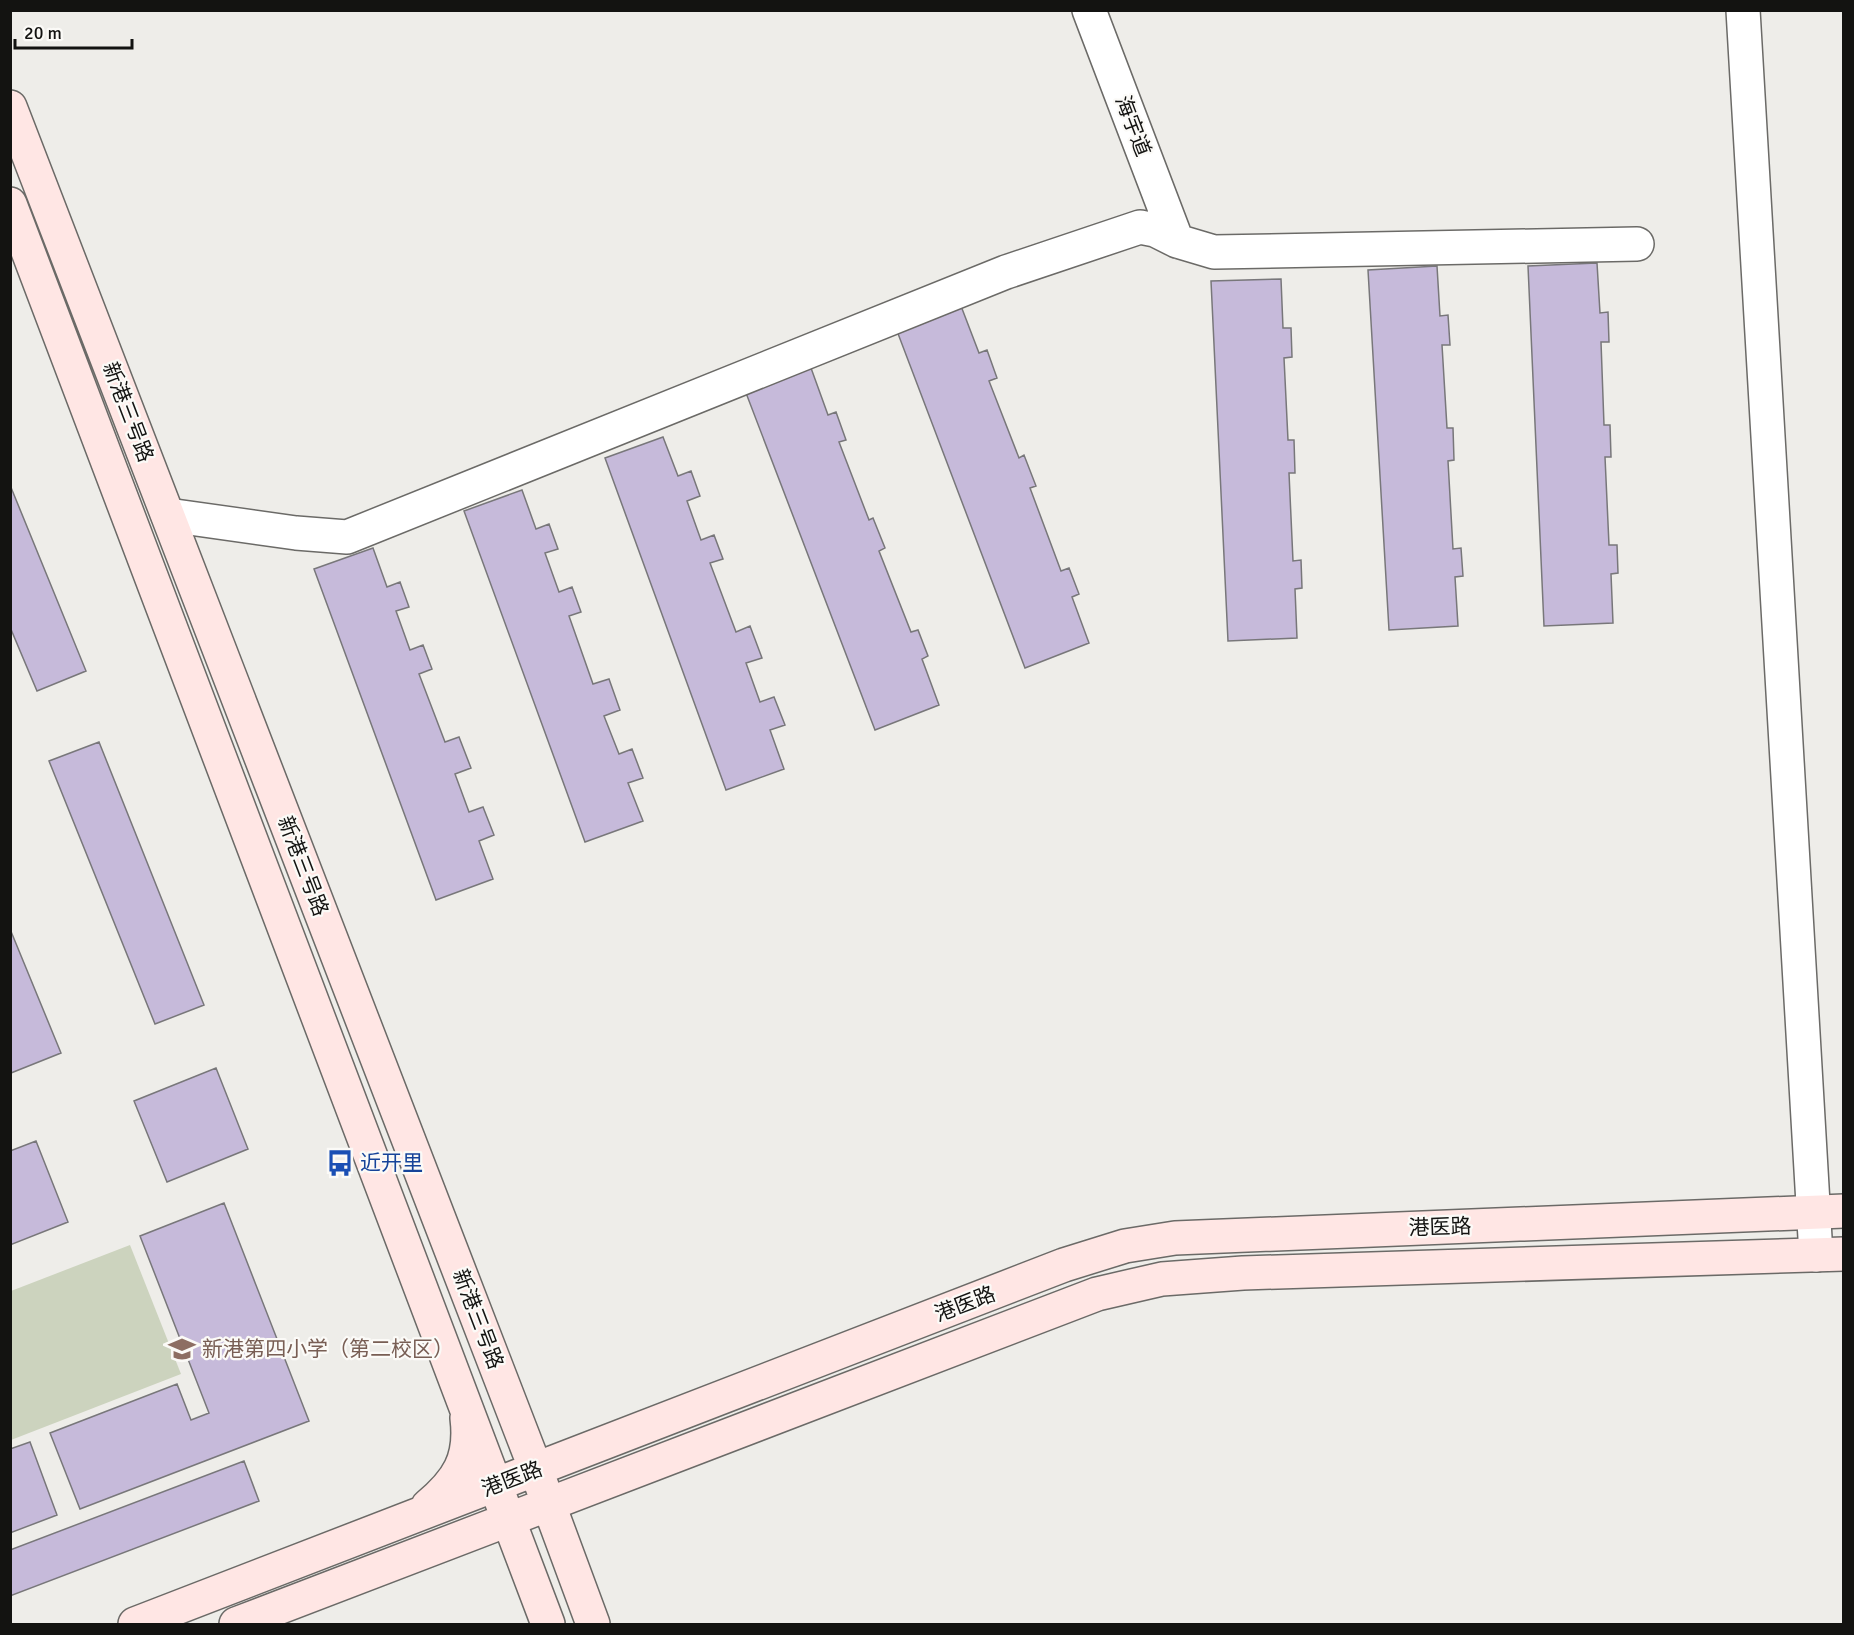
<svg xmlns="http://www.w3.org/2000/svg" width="1854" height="1635" font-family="Signika,'Noto Sans SC',sans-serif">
<rect width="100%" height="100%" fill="#eeede9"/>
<path fill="#ccd3be" d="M130 1245 181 1374 11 1440V1291Z"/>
<path fill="#c6bada" stroke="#78777a" stroke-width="1.5" d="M1597 263 1600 313 1608 312 1609 342H1601L1604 425H1610L1611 457H1605L1609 545H1617L1618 573 1611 574 1613 623 1544 626 1528 266Z
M1437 266 1440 316 1448 315 1450 345H1442L1447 428H1453L1454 460 1448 461 1453 549 1461 548 1463 576 1455 577 1458 626 1389 630 1368 270Z
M1281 279 1283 328H1291L1292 357 1284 358 1288 440H1294L1295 473H1289L1293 561 1301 560 1302 588 1295 589 1297 638 1228 641 1211 281Z
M961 306 979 353 987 350 997 378 989 381 1019 458 1024 455 1036 486 1030 488 1061 571 1069 568 1079 594 1072 597 1089 643 1025 668 897 331Z
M811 368 828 415 836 412 846 440 839 442 869 520 873 518 885 548 879 551 911 632 918 630 928 656 922 659 939 705 875 730 746 393Z
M663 437 678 476 691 471 700 496 687 501 701 540 714 535 723 559 710 563 736 632 750 626 762 658 746 663 760 702 774 697 785 725 770 730 784 769 726 790 605 458Z
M10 485 86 671 37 691 10 627Z
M522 490 536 529 549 524 558 549 545 553 559 592 572 587 581 612 569 616 593 684 609 679 620 710 604 716 619 754 632 749 643 778 628 783 643 821 585 842 464 511Z
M373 548 387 587 400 582 409 607 396 611 410 650 423 645 432 669 419 674 445 742 459 737 471 768 455 774 469 812 483 807 494 835 479 841 493 879 436 900 314 569Z
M99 742 204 1005 155 1024 49 761Z
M10 929 61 1053 11 1073 10 1071Z
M216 1068 248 1149 167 1182 134 1101Z
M36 1141 68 1222 10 1245V1151Z
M224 1203 309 1421 80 1509 50 1433 177 1384 191 1420 209 1413 140 1236Z
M30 1442 57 1515 10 1533V1449Z
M244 1461 259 1501 10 1596V1550Z"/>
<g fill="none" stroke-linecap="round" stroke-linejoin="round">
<defs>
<path id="street" d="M1089 10 1177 241
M1743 10 1816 1255
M168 515 296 533 347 537 1006 272 1140 227 1155 230 1177 241 1214 252 1637 244"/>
<path id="secondary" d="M10 107 536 1470 593 1624
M10 204 548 1624
M428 1506C458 1481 472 1459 467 1418
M135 1624 1064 1265 1125 1246 1175 1238 1844 1211
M236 1624 1097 1294 1162 1279 1243 1273 1844 1254"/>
</defs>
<use href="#street" stroke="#6b6a67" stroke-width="36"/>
<use href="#secondary" stroke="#6b6a67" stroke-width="36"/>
<use href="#street" stroke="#fff" stroke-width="33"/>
<use href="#secondary" stroke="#ffe6e4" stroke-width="33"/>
</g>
<defs>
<symbol id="bus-bare" viewBox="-9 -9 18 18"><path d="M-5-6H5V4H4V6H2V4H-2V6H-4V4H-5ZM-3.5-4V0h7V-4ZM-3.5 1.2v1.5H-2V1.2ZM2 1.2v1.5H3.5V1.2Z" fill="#1a4fb4" stroke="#fbfaf7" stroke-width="2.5" paint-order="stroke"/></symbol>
<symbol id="school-bare" viewBox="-9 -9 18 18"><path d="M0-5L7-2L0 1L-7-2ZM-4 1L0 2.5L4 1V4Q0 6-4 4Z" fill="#8d6e63" stroke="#fbfaf7" stroke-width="2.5" paint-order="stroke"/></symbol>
</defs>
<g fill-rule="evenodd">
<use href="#bus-bare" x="321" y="1144" width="38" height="38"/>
<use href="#school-bare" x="163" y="1330" width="38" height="38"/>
</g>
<g text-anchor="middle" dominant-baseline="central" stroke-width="4.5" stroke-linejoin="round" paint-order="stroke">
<g font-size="21" fill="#131311" stroke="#fbfaf7">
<text transform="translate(1133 126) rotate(69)">海宇道</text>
<text transform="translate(128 412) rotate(69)">新港三号路</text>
<text transform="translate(303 866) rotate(69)">新港三号路</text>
<text transform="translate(1440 1227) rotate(-2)">港医路</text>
<text transform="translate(965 1304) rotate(-21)">港医路</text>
<text transform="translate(478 1319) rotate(69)">新港三号路</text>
<text transform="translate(512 1479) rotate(-21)">港医路</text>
</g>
<g font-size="21" fill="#164399" stroke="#fbfaf7" text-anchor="start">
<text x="360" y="1163">近开里</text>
</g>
<g font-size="21" fill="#785e54" stroke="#fbfaf7" text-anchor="start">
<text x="202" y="1349">新港第四小学（第二校区）</text>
</g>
</g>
<rect width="1854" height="1635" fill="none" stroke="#131311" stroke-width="24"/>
<path d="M15 39v9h117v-9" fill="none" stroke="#131311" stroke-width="3"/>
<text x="24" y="39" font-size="18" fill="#131311" stroke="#fbfaf7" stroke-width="4.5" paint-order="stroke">20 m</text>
</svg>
